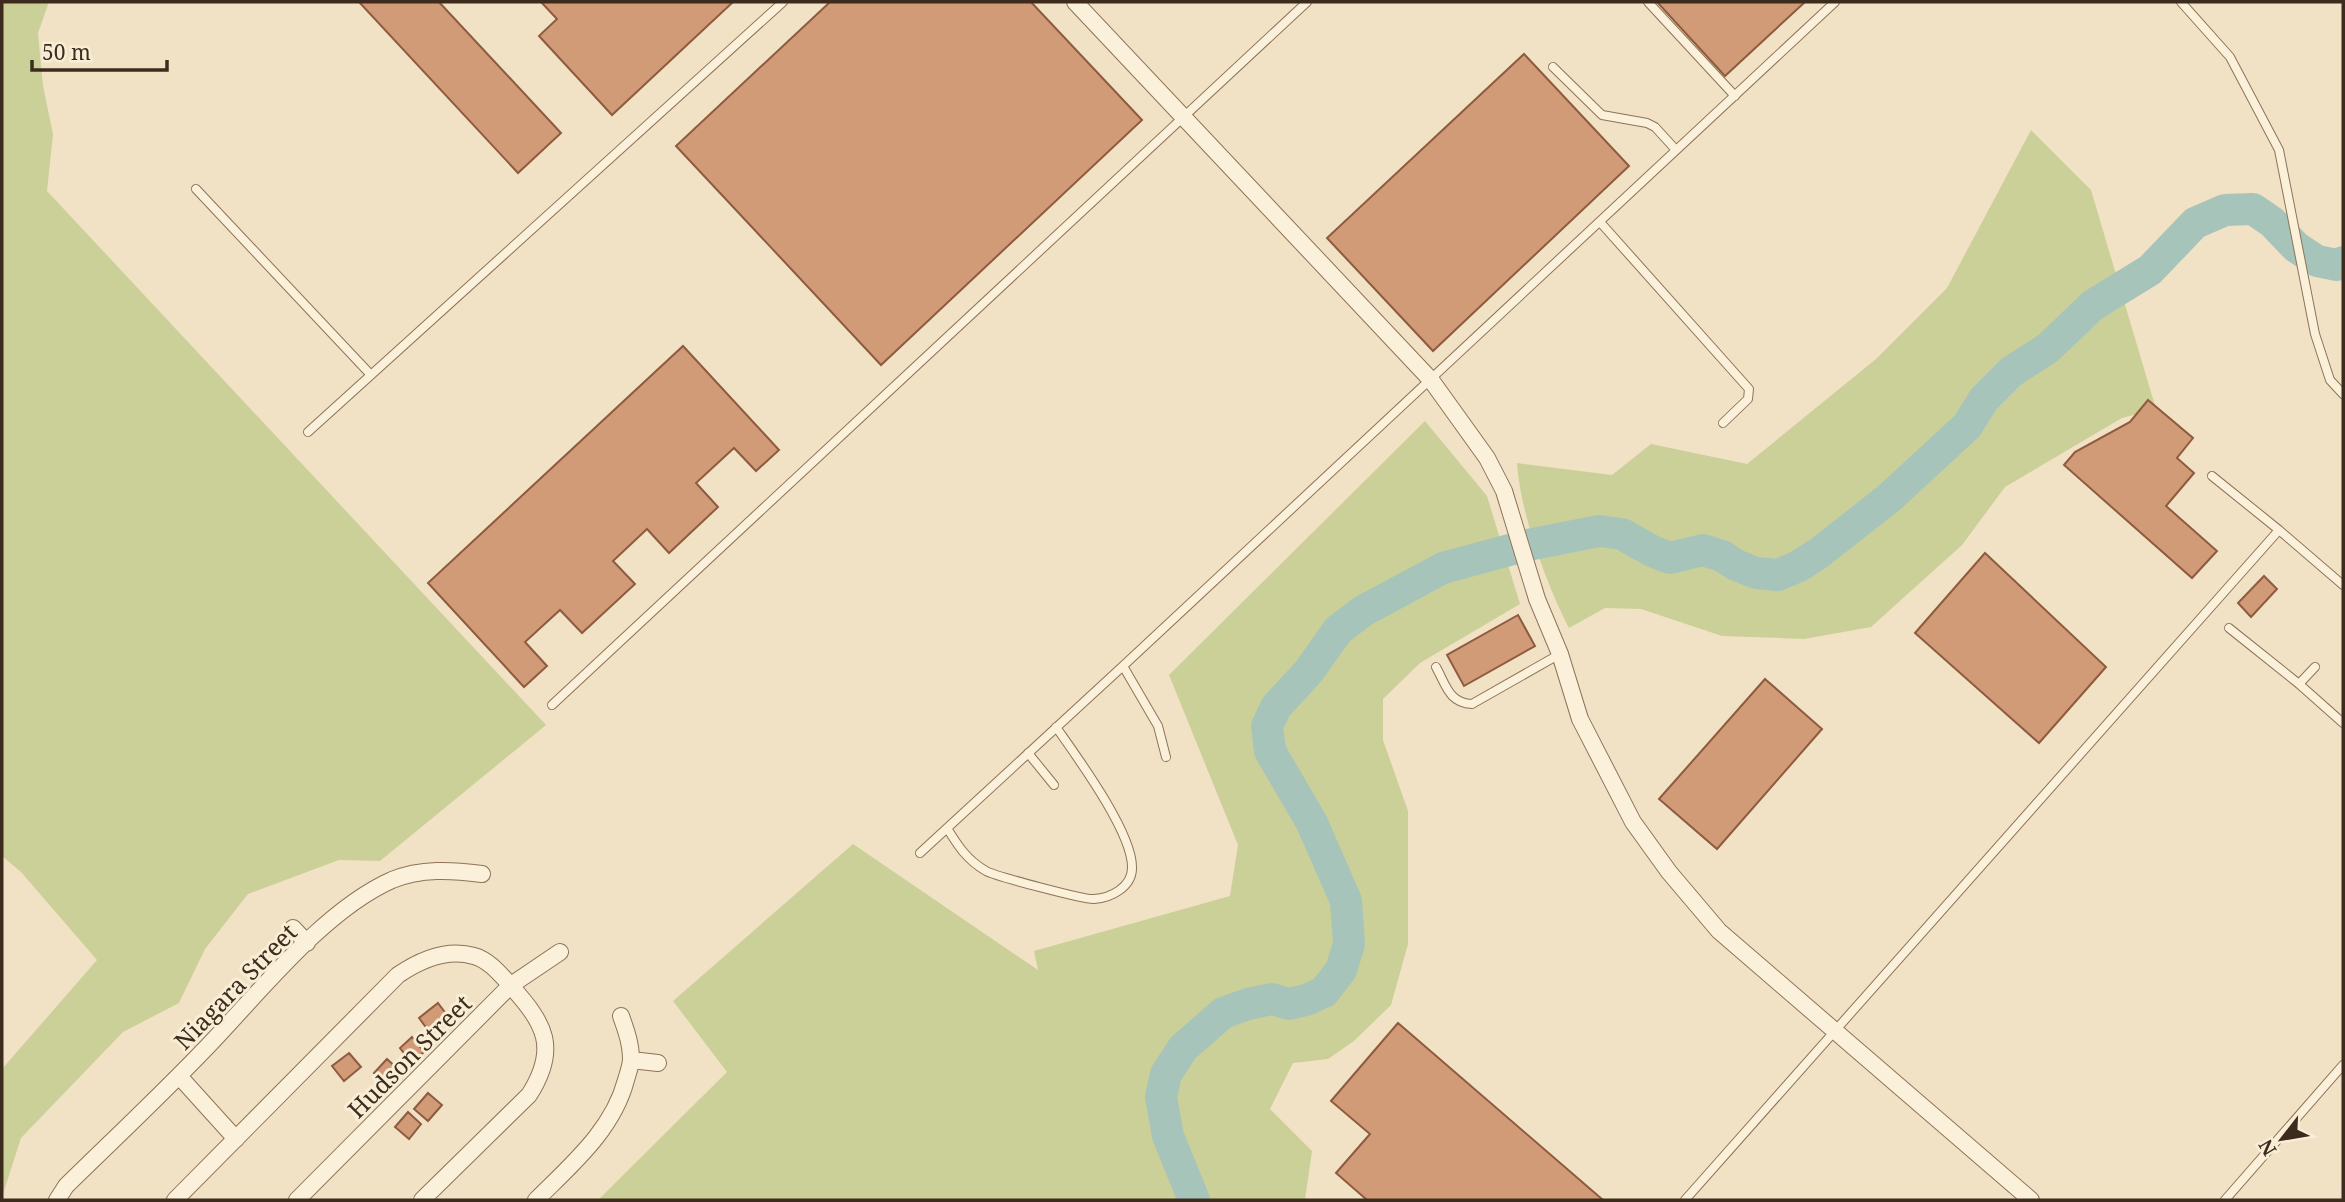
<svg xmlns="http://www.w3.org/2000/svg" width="2345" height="1202" font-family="'Noto Serif',serif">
<rect width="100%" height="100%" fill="#f1e2c5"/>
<path fill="#cbd098" d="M2 2H49L38 33 43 86 53 134 47 191 546 725 380 861 339 860 248 894 205 949 179 1003 123 1032 21 1138 2 1197V1069L97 960 21 872 2 856Z
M2031 130 2091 190 2156 409 2122 418 2005 487 1962 545 1871 627 1804 639 1722 636 1641 609 1605 608 1569 628C1546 583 1520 512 1517 463L1612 475 1651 444 1747 464 1876 359 1947 288Z
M1425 421 1487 496 1520 604 1420 663 1383 699V740L1408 811V944L1391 1005 1354 1041 1328 1059 1293 1063 1270 1109 1312 1151 1305 1200H598L727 1072 673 1001 853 844 1038 970 1034 951 1230 896 1238 845 1169 675Z"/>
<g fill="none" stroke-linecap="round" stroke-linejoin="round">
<path stroke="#a7c4bb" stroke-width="32" d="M1194 1200 1168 1136 1161 1097 1166 1074 1183 1048 1223 1013 1248 1004 1272 999 1289 1004 1306 1000 1324 992 1341 970 1349 944 1346 901 1312 823 1270 751 1267 726 1276 707 1309 671 1338 630 1363 611 1443 568 1528 545 1599 531 1622 534 1652 551 1670 558 1703 550 1722 556 1736 565 1756 573 1778 575 1799 566 1819 553 1889 498 1967 426 1984 399 2011 372 2048 348 2093 305 2150 270 2195 223 2225 210 2253 209 2272 222 2296 247 2317 261 2337 265 2343 262"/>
</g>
<path fill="#d19b78" stroke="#8e5b3e" stroke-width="2" d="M359 2H439L561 133 518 173Z
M541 2H733L612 115 539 36 557 19Z
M830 2H1031L1142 120 881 365 676 146Z
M1657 2H1805L1725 76Z
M1524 54 1629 166 1433 351 1327 238Z
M683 346 779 450 756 471 734 448 696 483 718 507 669 553 647 529 613 561 635 584 582 633 560 610 525 642 547 666 524 687 428 583Z
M2148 400 2193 438 2177 458 2194 473 2166 506 2217 551 2192 578 2064 465 2075 452 2130 422Z
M1985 553 2106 667 2039 743 1915 633Z
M2264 576 2277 589 2251 617 2238 603Z
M1518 615 1535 646 1464 686 1447 655Z
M1765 679 1822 729 1717 849 1659 799Z
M438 1003 450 1019 431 1034 419 1018Z
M1398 1023 1603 1200H1367L1336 1173 1370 1134 1331 1101Z
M412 1037 424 1052 411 1062 400 1048Z
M349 1053 361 1067 344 1081 332 1066Z
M387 1059 401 1072 388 1086 374 1073Z
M428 1093 442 1105 428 1121 414 1109Z
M408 1112 421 1124 409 1139 395 1127Z"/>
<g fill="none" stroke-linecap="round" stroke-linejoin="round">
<defs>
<path id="lane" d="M1648 2 1735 96
M2181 2 2230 57 2279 150 2315 334 2330 380 2343 394
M1553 67 1602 115 1647 123 1655 127 1676 150
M196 189 371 375
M1600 222 1749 389 1748 399 1723 423
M308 432 783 2
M2212 476 2279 530 2343 585
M2229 628 2299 684 2343 723
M1123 666 1158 726 1166 757
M1436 667C1446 685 1449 703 1472 704L1560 654
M2299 684 2315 667
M552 705 1307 2
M1028 753 1054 785
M947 828C958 846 967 860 986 871 995 876 1085 900 1094 899 1111 898 1132 887 1132 868 1133 833 1077 757 1056 727
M920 853 1123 666 1835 2
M1685 1200 2279 530
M2225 1200 2343 1065"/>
<path id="street" d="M1075 2 1431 380 1487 458 1504 491 1537 599 1560 654 1580 719 1633 822 1669 872 1719 931 2031 1200
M293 928 307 943
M631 1060 658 1063
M179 1076 236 1139
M57 1200 66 1186C113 1140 161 1095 207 1047 258 994 324 910 392 880 421 868 452 870 482 874
M175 1200 398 975C420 960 447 948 474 956 489 960 501 975 511 986 545 1024 559 1048 529 1095L422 1200
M297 1200 511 985 560 952
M536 1200C571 1165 613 1130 626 1080 628 1073 631 1065 631 1059 631 1044 626 1030 621 1016"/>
</defs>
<use href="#lane" stroke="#8d7359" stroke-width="10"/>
<use href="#street" stroke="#8d7359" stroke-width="18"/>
<use href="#lane" stroke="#fbf0d9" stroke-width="8"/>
<use href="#street" stroke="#fbf0d9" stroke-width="16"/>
</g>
<g text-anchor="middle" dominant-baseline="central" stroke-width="6" stroke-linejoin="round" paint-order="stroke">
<g font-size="24" fill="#3d2c1e" stroke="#f8edd5">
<text transform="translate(235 986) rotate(-46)">Niagara Street</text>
<text transform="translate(409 1056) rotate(-45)">Hudson Street</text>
</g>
</g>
<rect width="2345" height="1202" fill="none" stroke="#3d2c1e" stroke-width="7"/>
<g transform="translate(2282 1139) rotate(239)" stroke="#f8edd5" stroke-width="5" paint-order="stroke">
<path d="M0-5L12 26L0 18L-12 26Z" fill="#3d2c1e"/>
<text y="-10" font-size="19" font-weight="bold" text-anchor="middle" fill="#3d2c1e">N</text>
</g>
<path d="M32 60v10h135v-10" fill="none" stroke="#3d2c1e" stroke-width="3.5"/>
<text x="42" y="60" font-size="21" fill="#3d2c1e" stroke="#f8edd5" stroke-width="5" paint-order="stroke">50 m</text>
</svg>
